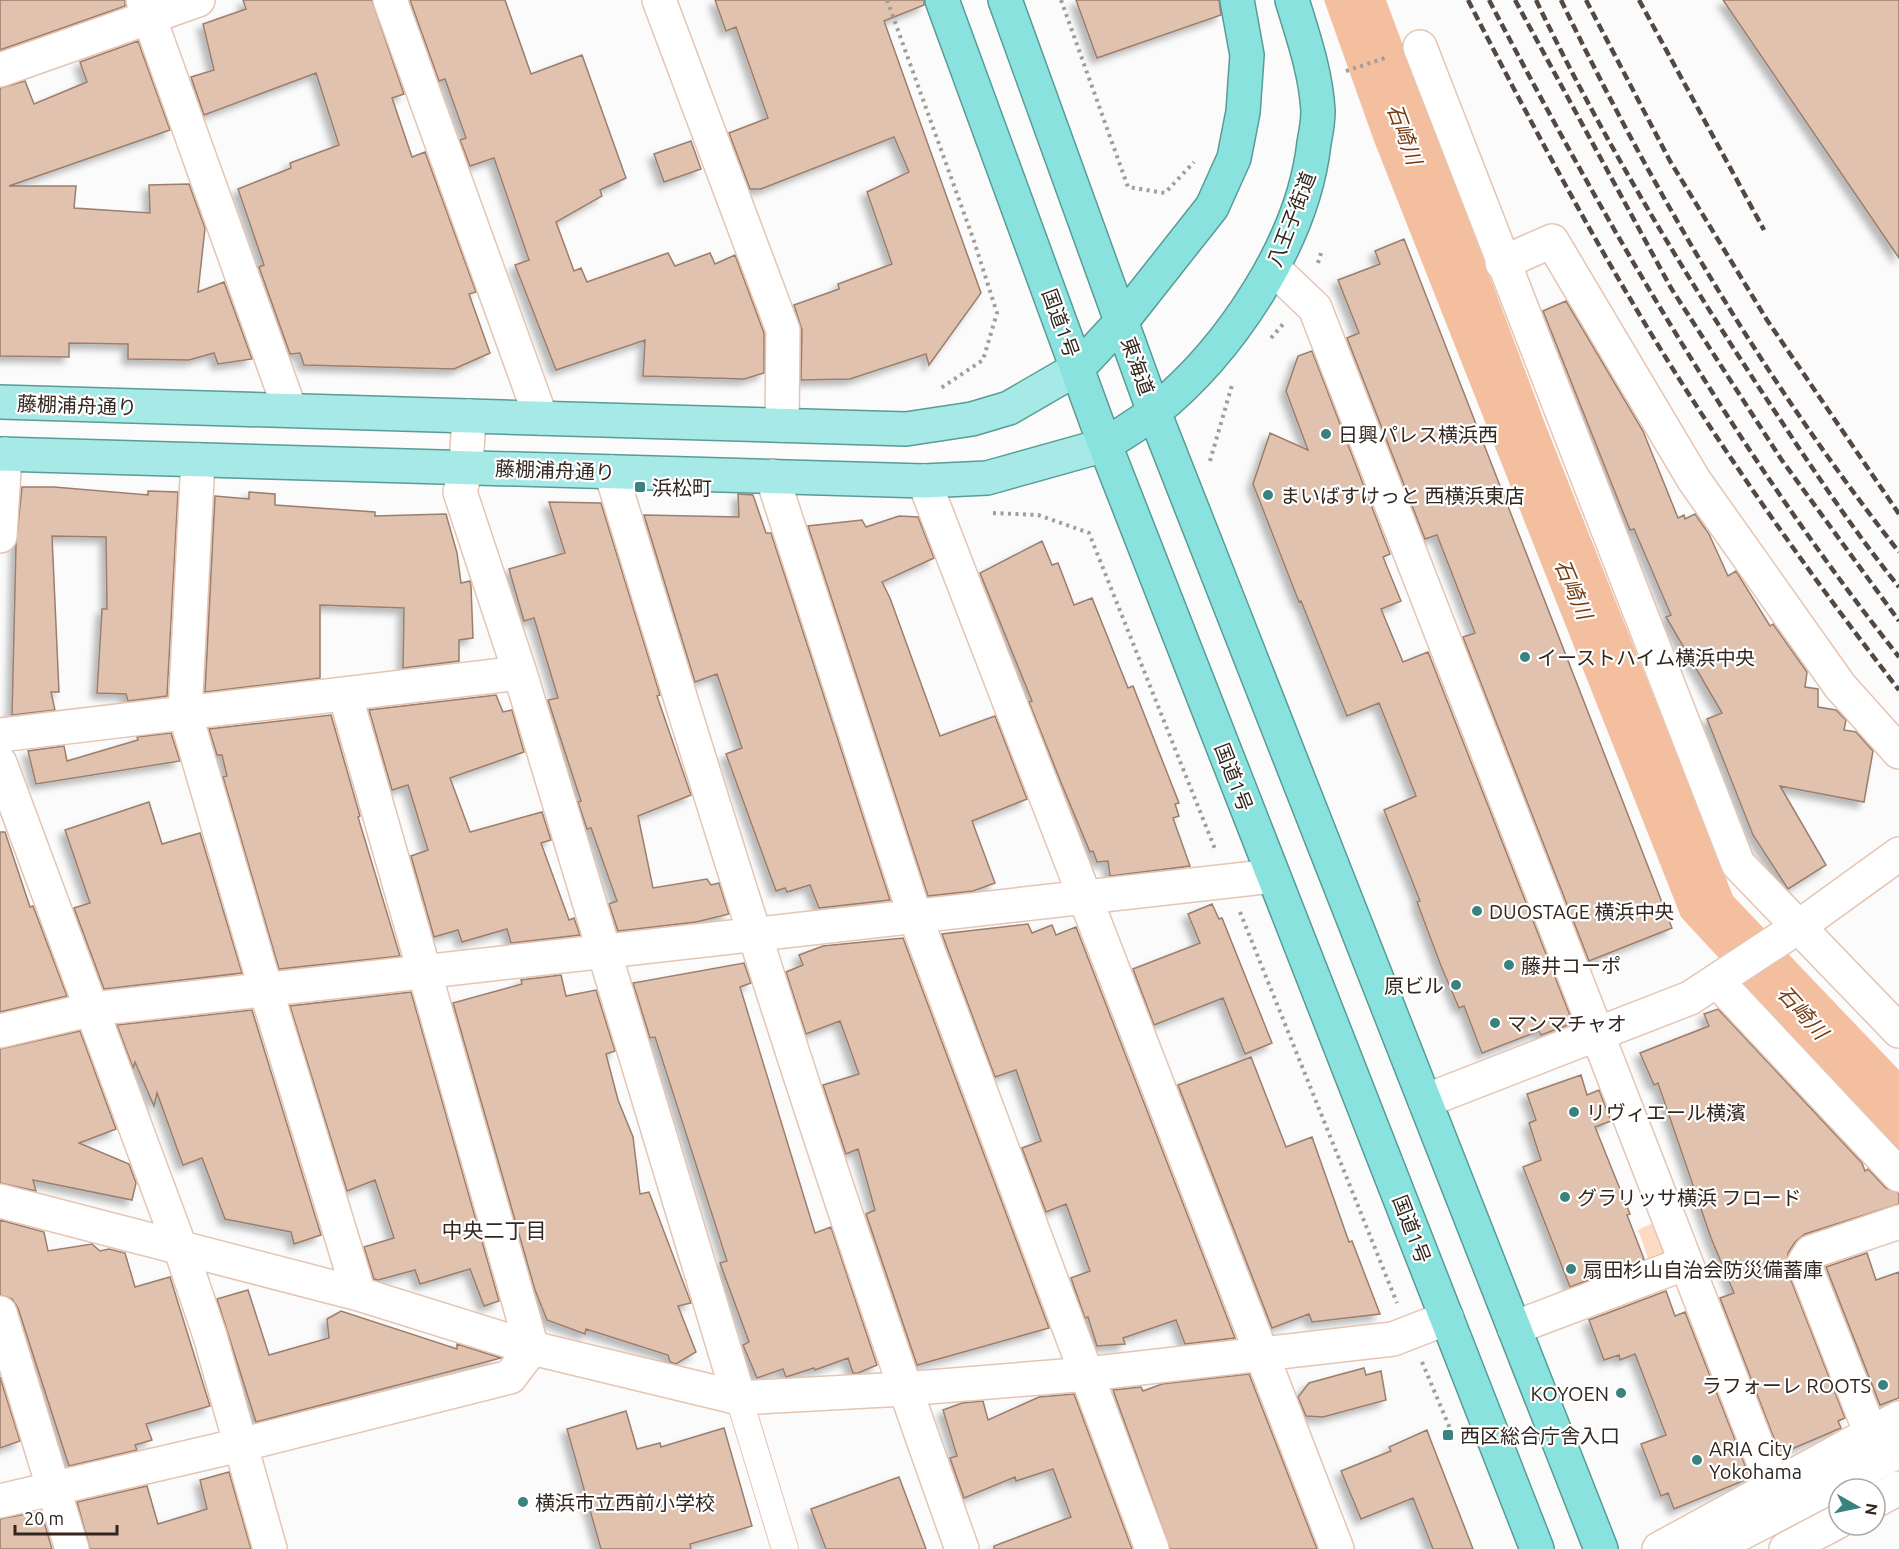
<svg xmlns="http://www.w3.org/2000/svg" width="1899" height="1549" font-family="Ubuntu,'Noto Sans JP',sans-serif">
<defs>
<filter id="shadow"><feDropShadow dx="-5.5" dy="5.5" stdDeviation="3" flood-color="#0004"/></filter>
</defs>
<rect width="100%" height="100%" fill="#fbfbfb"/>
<path fill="#fddac4" d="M1655 1222 1668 1254 1649 1261 1638 1230Z"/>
<path fill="#f4bf9e" d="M1324 0H1386L1546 426 1733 896 1899 1070V1153L1681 917 1374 141Z"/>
<path fill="#e1c2af" stroke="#9b7e6c" stroke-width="1.5" filter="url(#shadow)" d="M0 0H125V6L0 50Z
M243 0H372L404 94 392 98 412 157 425 152 476 292 469 294 490 353 454 369 304 365 300 353 290 354 259 267 264 265 238 189 291 168 290 163 339 145 316 73 204 115 191 77 214 70 203 24 246 9Z
M410 0H505L531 74 582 55 626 178 600 190 602 196 556 222 574 271 581 268 587 282 668 253 675 266 710 253 715 264 735 255 764 333V373L744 379 643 376 645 340 556 370 515 265 529 260 494 158 470 166 460 140 466 138 445 79 439 81Z
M715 0H924V5L884 21 981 293 929 365 926 354 850 379 801 380 802 330 794 305 839 289 838 284 892 264 867 192 909 172 894 137 761 189H750L729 133 768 118 736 27 726 31Z
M1076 0H1219L1221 15 1097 58Z
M1723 0H1899V258Z
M138 41 170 130 9 186H76L74 208 150 213 149 185 189 184 205 228 198 292 224 282 252 359 218 364 214 353 189 360 128 359V344L69 343V357L0 356V88L25 81 34 104 87 82 80 62Z
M691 141 701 169 664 182 654 154Z
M1404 239 1672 928 1589 961 1463 637 1475 633 1437 535 1425 539 1347 338 1359 333 1338 280 1380 264 1375 251Z
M1566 301 1643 431 1678 518 1684 515 1685 519 1695 514 1709 534 1728 576 1736 571 1770 626 1773 624 1807 672 1805 687 1818 689V707L1836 710 1846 720 1844 730 1856 732 1873 751 1864 802 1780 786 1826 865 1788 889 1753 835 1707 719 1722 713 1666 617 1671 615 1634 529 1630 530 1543 311Z
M1312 351 1390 554 1383 557 1401 601 1381 609 1403 662 1428 652 1573 1023 1541 1035 1539 1031 1482 1053 1464 1006 1459 1008 1441 966 1417 902 1420 901 1384 810 1416 796 1379 703 1347 716 1301 601 1299 602 1253 484 1270 433 1308 450 1286 391 1298 356Z
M22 487H54L148 495V491L178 492 167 696 128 701 126 694 97 693 102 609H107L106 537 52 536 59 692H51L55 710 12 715 16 545Z
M249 492 275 494V505L375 512V516L446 514 457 553 461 583 470 581 471 586 473 638 459 640V661L403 668 404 608 320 605V678L205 692 215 496 249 499Z
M738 494 753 495 766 533H771L890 900 819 908 810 885 787 892 785 888 776 891 726 754 742 748 717 674 695 682 644 515 739 517Z
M549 502 601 503 660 695 657 696 691 795 638 816 653 888 707 879 711 885 719 883 729 914 696 922 618 931 609 904 617 901 591 828 587 829 578 802 581 801 548 700 558 698 534 618 524 621 509 569 565 553Z
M899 516 918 517 934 558 882 582 890 598 940 736 995 716 1027 799 972 821 995 883 973 891 928 896 808 526 862 520 866 527Z
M1042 541 1052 565 1058 563 1074 605 1092 598 1128 688 1133 686 1179 803 1175 804 1179 816 1173 818 1190 866 1110 876 1108 861 1097 862 1093 851 1090 852 1062 785 1029 702 1032 701 980 573Z
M496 695 503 712 512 710 524 752 450 778 470 832 542 812 551 840 541 843 569 920 574 918 580 935 511 943 507 929 462 942 458 930 434 937 411 856 428 850 408 785 392 790 369 710Z
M331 715 360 816 358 817 400 956 279 969 223 777 227 776 222 755H217L209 729Z
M171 733 180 761 36 784 28 751 64 746 67 761 138 740 137 737Z
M149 802 162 844 200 833 242 973 104 989 74 908 90 903 65 830Z
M0 832H5L30 907 33 906 67 996 0 1012Z
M1212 904 1219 919 1222 918 1272 1043 1245 1054 1223 998 1154 1025 1133 969 1200 943 1188 914Z
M1028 924 1032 933 1052 925 1056 935 1076 927 1235 1338 1185 1344 1176 1320 1123 1338 1125 1344 1097 1346 1088 1317 1085 1318 1071 1278 1090 1271 1066 1204 1046 1212 1022 1148 1041 1141 1016 1070 995 1077 942 934Z
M903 938 1049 1328 917 1365 866 1214 875 1210 858 1149 846 1154 823 1085 859 1074 840 1021 806 1034 786 972 803 965 799 955 823 946Z
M744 963 751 983 740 987 815 1233 831 1227 877 1365 858 1373H853L848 1358 815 1370 814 1368 786 1377 783 1369 757 1378 743 1345 749 1342 720 1263 727 1261 655 1037 650 1038 633 983Z
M561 975 566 996 596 990 615 1051 606 1054 618 1100 633 1137 640 1194 649 1192 691 1303 678 1306 696 1352 676 1364 670 1362 668 1355 586 1329 585 1334 547 1320 535 1290 453 1003 522 984 521 980Z
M411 992 499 1301 484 1306 470 1269 420 1284 415 1270 378 1280 374 1279 364 1247 394 1238 375 1180 347 1191 290 1006Z
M1718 1009 1862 1163 1865 1171 1868 1169 1886 1188 1899 1193V1204L1805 1234 1795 1242 1788 1253 1787 1270 1845 1418 1838 1421 1841 1428 1780 1454 1720 1298 1734 1293 1711 1238 1658 1083 1654 1085 1640 1053 1709 1026 1704 1014Z
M252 1010 321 1235 294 1244 291 1232 225 1219 202 1158 183 1165 157 1093 154 1106 135 1062 133 1068 117 1025Z
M80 1031 116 1129 79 1143 129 1164 136 1183 132 1200 33 1180 36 1191 0 1183V1049Z
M1251 1057 1286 1147 1312 1137 1349 1242 1352 1241 1380 1314 1312 1322 1309 1314 1272 1328 1178 1085Z
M1581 1075 1587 1095 1599 1090 1611 1121 1595 1127 1630 1214 1627 1215 1644 1259 1570 1287 1523 1167 1541 1160 1529 1123 1536 1120 1527 1094Z
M0 1220 44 1232 48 1251 92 1244 100 1251 109 1249 125 1253 135 1287 170 1277 210 1406 146 1424 152 1440 135 1445 137 1450 69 1466 18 1308 12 1299 0 1295Z
M1867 1253 1876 1280 1899 1272V1398L1880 1405 1826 1267Z
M248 1290 269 1355 329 1338 327 1319 341 1311 457 1349V1344L501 1358 256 1422 217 1299Z
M1666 1291 1675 1316 1685 1312 1750 1478 1674 1509 1668 1493 1661 1496 1641 1444 1666 1435 1635 1354 1620 1360 1619 1355 1604 1360 1589 1320Z
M1364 1368 1366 1375 1381 1371 1386 1400 1323 1417 1306 1416 1298 1397 1309 1383Z
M1249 1374 1317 1549H1170L1113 1390 1141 1387 1143 1391 1162 1384Z
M0 1377 20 1441 0 1448Z
M1074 1394 1132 1549H994V1546L1071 1517 1053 1469 1016 1481 1015 1477 964 1498 950 1458 957 1456 943 1410 962 1403 983 1401 988 1420 1039 1397Z
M626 1411 637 1449 660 1443 661 1447 724 1428 752 1526 690 1544 691 1549H601L567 1429Z
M1427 1430 1431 1441 1473 1549H1433L1413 1498 1361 1519 1341 1471 1391 1451 1389 1447Z
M229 1472 251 1549H90L77 1502 147 1486 158 1524 207 1509 200 1480Z
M899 1477 926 1549H826L811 1509Z
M41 1511 52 1549H0V1519Z"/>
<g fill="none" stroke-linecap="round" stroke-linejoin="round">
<defs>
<path id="pedestrian" d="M739 1398 785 1549"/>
<path id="minor" d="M143 0 290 410
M390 0 541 418
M659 0 783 330 782 425
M1420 47 1738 864 1899 1031
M0 70 198 0
M1502 263 1552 241 1694 480 1840 686 1899 752
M1274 269 1315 308 1774 1489
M469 416 466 468 460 492 520 673 739 1398
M198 460 185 713 266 990 359 1294
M611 472C721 833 834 1194 962 1549
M772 476 915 916 1152 1549
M924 481 1337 1549
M0 536 5 454
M0 735 520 673
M0 763 180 1247 210 1336 270 1549
M1717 981 1899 1175
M0 1031 93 1009 1273 876
M1425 1101 1690 998 1798 927 1899 854
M0 1201 359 1294 532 1348 739 1398 904 1389 1088 1374 1393 1339 1447 1318
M0 1313 72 1549
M1514 1328 1686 1263
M1871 1434 1804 1263 1811 1252 1899 1222
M0 1501 240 1445 510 1377 532 1348 345 694
M1875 1501 1899 1488
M1659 1549 1899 1418
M1786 1549 1839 1521"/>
<path id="tertiary" d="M1711 1549 1899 1451"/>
<path id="primary" d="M0 402 906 429 972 419 1009 408 1078 368
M0 454 924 481 987 478 1105 445"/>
<path id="trunk" d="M942 0 1105 445 1537 1549
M1005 0 1154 412 1601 1549
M1078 368 1122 321 1212 207 1234 158 1243 112 1247 55 1237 0
M1105 445C1121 434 1139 424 1154 412 1231 350 1303 241 1314 143 1316 133 1318 121 1318 111 1316 73 1303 36 1292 0"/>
</defs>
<use href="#pedestrian" stroke="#e5c5b2" stroke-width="28"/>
<use href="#minor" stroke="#e5c5b2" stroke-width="36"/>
<use href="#tertiary" stroke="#e5c5b2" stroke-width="36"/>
<use href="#primary" stroke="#589c96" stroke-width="36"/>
<use href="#trunk" stroke="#589c96" stroke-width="36"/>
<path stroke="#a39d9a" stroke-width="4" stroke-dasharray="3 4.5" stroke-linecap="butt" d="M887 0 974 241 997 313 983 360 941 388
M1061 0 1128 187 1165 193 1194 162
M1346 71 1388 57
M1318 263 1321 253
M1271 338 1284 323
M1210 461 1232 385
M993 513 1038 515 1089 533 1215 849
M1240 912 1397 1303
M1422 1362 1454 1438"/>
<use href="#pedestrian" stroke="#fff" stroke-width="26"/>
<use href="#minor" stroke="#fff" stroke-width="33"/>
<use href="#tertiary" stroke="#fff" stroke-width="33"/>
<use href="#primary" stroke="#a7e9e7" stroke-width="33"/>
<use href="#trunk" stroke="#8ae2df" stroke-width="33"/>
<path stroke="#534942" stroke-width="4.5" stroke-dasharray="9 4.5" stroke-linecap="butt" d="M1468 0C1535 131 1604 261 1683 385 1750 490 1823 592 1899 690
M1489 0C1608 228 1739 455 1899 657
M1515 0 1671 288 1781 459 1899 621
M1536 0C1600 134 1677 262 1758 386 1803 454 1848 524 1899 587
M1561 0C1653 192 1767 384 1899 552
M1586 0 1670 161 1767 320 1899 514
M1639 0 1764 230"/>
</g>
<g fill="#3a8280" stroke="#fff" stroke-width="2">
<circle cx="1326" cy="434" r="6"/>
<rect x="634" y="481" width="12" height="12" rx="3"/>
<circle cx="1268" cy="495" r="6"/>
<circle cx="1525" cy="657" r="6"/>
<circle cx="1477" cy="911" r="6"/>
<circle cx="1509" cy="965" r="6"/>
<circle cx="1456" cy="985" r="6"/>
<circle cx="1495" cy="1023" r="6"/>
<circle cx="1574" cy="1112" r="6"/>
<circle cx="1565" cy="1197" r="6"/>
<circle cx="1571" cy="1269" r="6"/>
<circle cx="1883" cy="1385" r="6"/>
<circle cx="1621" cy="1393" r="6"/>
<rect x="1442" y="1429" width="12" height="12" rx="3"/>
<circle cx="1697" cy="1460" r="6"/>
<circle cx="523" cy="1502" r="6"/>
</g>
<g text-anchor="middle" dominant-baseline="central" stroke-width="4.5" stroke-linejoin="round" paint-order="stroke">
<g font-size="20" fill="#32261e" stroke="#fff">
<text transform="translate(1291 219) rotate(-69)">八王子街道</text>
<text transform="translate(1061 323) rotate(70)">国道1号</text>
<text transform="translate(1138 366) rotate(70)">東海道</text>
<text transform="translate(77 405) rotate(2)">藤棚浦舟通り</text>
<text transform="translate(555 470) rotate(2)">藤棚浦舟通り</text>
<text transform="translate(1234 777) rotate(69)">国道1号</text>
<text transform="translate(1412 1229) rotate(69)">国道1号</text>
</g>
<g font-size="20" fill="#32261e" stroke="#fff" text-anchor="start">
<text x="1338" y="434">日興パレス横浜西</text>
<text x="652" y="487">浜松町</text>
<text x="1280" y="495">まいばすけっと 西横浜東店</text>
<text x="1537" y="657">イーストハイム横浜中央</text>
<text x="1489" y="911">DUOSTAGE 横浜中央</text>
<text x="1521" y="965">藤井コーポ</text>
<text x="1444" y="985" text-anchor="end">原ビル</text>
<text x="1507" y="1023">マンマチャオ</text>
<text x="1586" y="1112">リヴィエール横濱</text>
<text x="1577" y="1197">グラリッサ横浜 フロード</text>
<text x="1583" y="1269">扇田杉山自治会防災備蓄庫</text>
<text x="1871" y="1385" text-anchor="end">ラフォーレ ROOTS</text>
<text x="1609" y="1393" text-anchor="end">KOYOEN</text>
<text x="1460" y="1435">西区総合庁舎入口</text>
<text x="1709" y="1448">ARIA City<tspan x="1709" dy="23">Yokohama</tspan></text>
<text x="535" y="1502">横浜市立西前小学校</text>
</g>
<g font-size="21" font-style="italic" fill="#743d12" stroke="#fff">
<text transform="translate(1405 134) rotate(70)">石崎川</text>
<text transform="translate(1574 589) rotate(67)">石崎川</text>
<text transform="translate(1803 1012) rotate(48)">石崎川</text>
</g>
<g font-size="21" fill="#32261e" stroke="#fff">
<text x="494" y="1230">中央二丁目</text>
</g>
</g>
<g transform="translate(1857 1507) rotate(99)"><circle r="28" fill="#ffffff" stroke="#ada8a5" stroke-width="1.5"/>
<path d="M0-4.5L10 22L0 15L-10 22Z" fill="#3a8280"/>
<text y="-9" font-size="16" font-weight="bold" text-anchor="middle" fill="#32261e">N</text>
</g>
<path d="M15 1525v9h102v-9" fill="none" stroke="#32261e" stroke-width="3"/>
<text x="24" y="1525" font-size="18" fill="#32261e" stroke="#ffffff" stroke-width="4.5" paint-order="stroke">20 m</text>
</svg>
